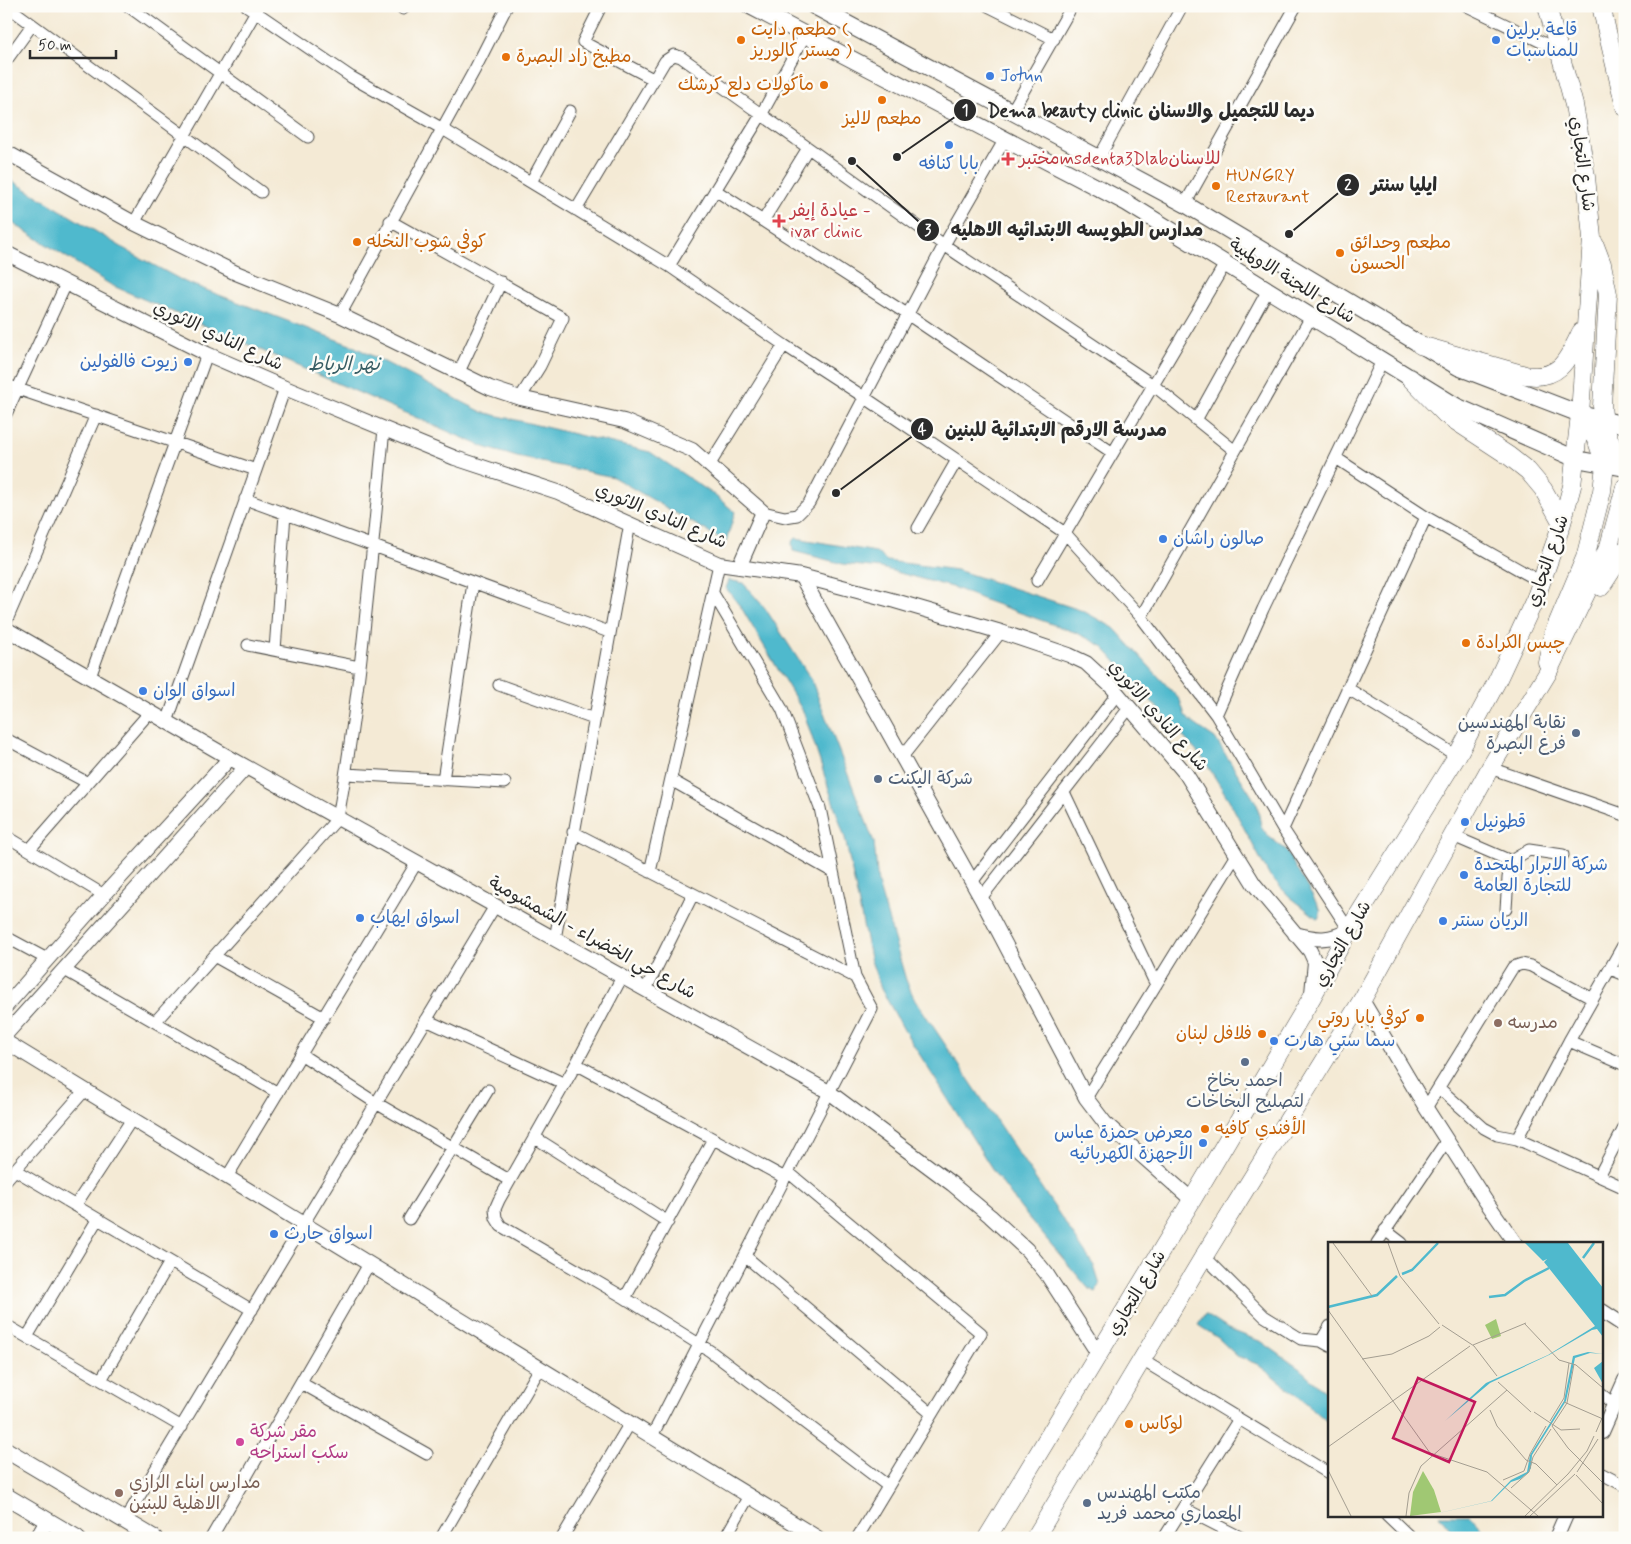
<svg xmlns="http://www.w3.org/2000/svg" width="1631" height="1544" font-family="Mynerve,'Playpen Sans Arabic',sans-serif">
<rect width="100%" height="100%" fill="#fdfcf7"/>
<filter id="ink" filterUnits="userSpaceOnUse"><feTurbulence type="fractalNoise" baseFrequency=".02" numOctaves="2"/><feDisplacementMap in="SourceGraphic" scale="10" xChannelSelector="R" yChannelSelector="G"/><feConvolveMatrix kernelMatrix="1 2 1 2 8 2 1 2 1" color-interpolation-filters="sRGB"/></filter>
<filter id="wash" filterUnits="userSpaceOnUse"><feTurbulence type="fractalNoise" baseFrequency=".0096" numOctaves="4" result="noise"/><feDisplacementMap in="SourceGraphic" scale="20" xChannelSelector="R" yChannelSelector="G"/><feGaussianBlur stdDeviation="1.12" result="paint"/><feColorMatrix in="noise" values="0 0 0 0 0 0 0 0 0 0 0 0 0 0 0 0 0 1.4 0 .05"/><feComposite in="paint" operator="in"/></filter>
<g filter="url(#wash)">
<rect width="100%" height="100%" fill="#f4ead5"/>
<path fill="#4fb9cd" stroke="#3d727c" d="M6 177 133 254 185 282 353 346 482 412 650 452 713 494 735 512 726 542 613 477 517 457 484 447 111 285 6 219Z
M796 538 876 552 887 561 957 570 1083 611 1114 628 1180 700 1185 715 1190 721 1215 738 1257 804 1261 826 1268 836 1285 849 1321 911 1318 919 1289 896 1270 877 1229 800 1204 760 1102 646 1077 633 987 601 955 588 881 568 843 564 793 551 792 542Z
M729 580 743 583 765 608 811 679 874 842 878 884 906 980 914 998 1094 1266 1100 1285 1096 1292 1088 1288 1022 1210 996 1175 904 1030 881 989 870 958 845 838 804 713 742 609 726 588Z
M1205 1314 1228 1329 1262 1342 1300 1369 1330 1396V1424L1297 1395 1257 1364 1237 1356 1218 1338 1198 1325Z
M1439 1515H1470L1490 1538H1457Z"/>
</g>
<g filter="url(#ink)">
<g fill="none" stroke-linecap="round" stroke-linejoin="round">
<defs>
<path id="minor" d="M7 6 261 192
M128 6 308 137
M247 6 351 77 441 128 669 266 784 345 864 397 1065 533 1141 617 1216 715 1283 829 1349 930
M400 6 403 9
M601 6 583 42 653 79
M988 6 1054 39
M1467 6 1560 51
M6 61 32 25
M1012 111 1072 6
M1099 158 1182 6
M531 182 570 111
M715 190 907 314 1113 453
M1185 204 1296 6
M576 210 665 61 674 55 681 57 944 245 1153 385 1235 451
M390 221 563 318 540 366 520 398
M763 221 808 148
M134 223 259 6
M669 266 761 115 805 35
M340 315 475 69 507 6
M458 374 501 282
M6 385 256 470
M6 414 66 284
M1196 420 1268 290
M1336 458 1426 517 1541 582
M710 464 784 345
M245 499 609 632
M763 512 785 517 797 515 809 503 944 245 1005 139
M918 528 957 460
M1037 581 1225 264
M1141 617 1311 317
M6 622 96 415
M248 645 359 667
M275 650 285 514
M90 677 207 354
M499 685 594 719
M1347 688 1457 756
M1216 715 1263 609 1382 361
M167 722 285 388
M6 739 88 783
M902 757 1001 632
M1490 768 1625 815
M346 774 505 783
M443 780 473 583
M671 780 833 872
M1064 792 1156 985
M1283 829 1426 517
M573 832 855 977
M6 836 104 895
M1453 836 1511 861
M30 849 150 712
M650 872 719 564
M972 882 1118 693
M981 898 1130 707
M1506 909 1508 878 1511 861 1529 850 1563 855
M6 937 47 959
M555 939 630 523
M214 956 324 1018
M63 969 278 1093
M1610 969 1625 975
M622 977 576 1064 499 1200 495 1209 496 1218 501 1226 508 1230 625 1298 710 1351 888 1486
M646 989 693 894
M426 1020 565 1084
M155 1022 338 818C361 690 371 559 384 429
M1569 1041 1625 1065
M302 1055 376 1103 509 1180
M576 1064 785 1178
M1439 1088 1484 1128 1497 1135 1517 1139 1625 1188
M1086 1098 1236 855
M1426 1108 1513 967 1522 964 1531 966 1593 999
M534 1137 668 1222
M1517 1139 1569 1041 1625 942
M15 1170 252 1310
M788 1172 981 1333 857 1538
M1599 1176 1625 1126
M227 1177 417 862
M6 1180 85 1090
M75 1206 132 1119
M409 1219 488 1090
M1385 1230 1402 1243
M1377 1243 1447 1140
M745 1256 932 1414
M1204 1256 1264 1316 1301 1339 1321 1341 1330 1346
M625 1298 713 1139
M6 1325 182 1427
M27 1337 97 1220
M1321 1341 1330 1326
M1142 1360 1330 1474
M101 1380 170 1262
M301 1383 427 1454
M1602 1395 1614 1404
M652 1436 872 1009 855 977 820 808 782 709 713 593
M1602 1474 1625 1486
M1183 1508 1242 1538
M1387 1515 1411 1538
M125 1520 495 906
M211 1538 369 1264
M441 1538 540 1368
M562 1538 630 1423
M725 1538 749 1496
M1164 1538 1239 1419"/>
<path id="tertiary" d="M6 152 134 223 236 273 340 315 490 388 520 398 624 421 692 450 763 512 739 567
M6 253 207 354 285 388 455 458 558 492 710 560 719 564 801 576 895 601 1001 632 1069 655 1086 663 1112 687 1186 774 1254 884 1310 951 1315 962 1312 993
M801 576 981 898 1086 1098 1105 1123 1192 1200
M6 629 230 758 829 1092 952 1184 990 1216 1027 1250 1046 1273 1099 1355
M1295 934C1316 940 1331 941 1349 930
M1362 1000 1426 1108 1485 1200 1515 1243
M6 1006 104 895 230 758
M6 1034 246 767
M6 1042 818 1538
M1602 1311 1625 1326
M1602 1432 1625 1380
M37 1538 47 1521
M1556 1538 1566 1515"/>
<path id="secondary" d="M750 6 1127 203 1456 406 1576 459 1625 468
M814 6 1185 204 1458 367 1580 414 1625 425
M6 1450 154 1538
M6 1496 77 1538"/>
<path id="primary" d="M1601 6 1625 107
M1594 243 1602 264 1608 294 1602 406C1604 429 1609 446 1625 463
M1420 345 1525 375C1560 381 1568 359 1581 332
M1410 378 1445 414 1509 456 1528 471 1543 489 1562 523
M1601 587 1625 550
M1547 662 1553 634 1585 558 1602 491 1605 465 1597 441 1580 414
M987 1538 1192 1200 1312 997 1349 930 1457 756 1497 681 1536 597 1562 523 1572 486 1580 414 1592 238 1586 177 1580 139 1574 105 1547 6
M1035 1538 1204 1256 1362 1000 1490 768 1547 674 1609 546 1625 487"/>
</defs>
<use href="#minor" stroke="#494844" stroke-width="13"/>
<use href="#tertiary" stroke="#494844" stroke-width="16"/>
<use href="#secondary" stroke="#494844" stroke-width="18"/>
<use href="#primary" stroke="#494844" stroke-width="19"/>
<use href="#minor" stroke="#fff" stroke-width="11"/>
<use href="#tertiary" stroke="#fff" stroke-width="14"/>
<use href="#secondary" stroke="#fff" stroke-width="16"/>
<use href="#primary" stroke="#fff" stroke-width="18"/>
</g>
</g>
<g fill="#e8710a" stroke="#fdfcf7" stroke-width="2">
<circle cx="741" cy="40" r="5"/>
<circle cx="506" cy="57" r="5"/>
<circle cx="824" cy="85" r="5"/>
<circle cx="882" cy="100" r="5"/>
<circle cx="1216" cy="186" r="5"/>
<circle cx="357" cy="242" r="5"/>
<circle cx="1340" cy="253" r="5"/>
<circle cx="1466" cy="643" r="5"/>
<circle cx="1420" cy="1018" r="5"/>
<circle cx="1262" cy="1034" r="5"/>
<circle cx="1205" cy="1129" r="5"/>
<circle cx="1129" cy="1424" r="5"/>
</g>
<g fill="#3f7fe0" stroke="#fdfcf7" stroke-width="2">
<circle cx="1496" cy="40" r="5"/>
<circle cx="990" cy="76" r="5"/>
<circle cx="949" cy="145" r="5"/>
<circle cx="188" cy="362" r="5"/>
<circle cx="1163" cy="539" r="5"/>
<circle cx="143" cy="691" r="5"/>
<circle cx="1465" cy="822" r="5"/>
<circle cx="1464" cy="875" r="5"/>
<circle cx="360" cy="918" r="5"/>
<circle cx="1443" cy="921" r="5"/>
<circle cx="1274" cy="1041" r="5"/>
<circle cx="1203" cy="1143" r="5"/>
<circle cx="274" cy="1234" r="5"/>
</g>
<g fill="#e0444e" stroke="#fdfcf7" stroke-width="2">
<path d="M1005.5 151.5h5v5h5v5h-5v5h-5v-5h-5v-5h5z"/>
<path d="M776.5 213.5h5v5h5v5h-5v5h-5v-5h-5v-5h5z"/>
</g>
<g fill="#5c6f8a" stroke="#fdfcf7" stroke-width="2">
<circle cx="1576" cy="733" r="5"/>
<circle cx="878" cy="779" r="5"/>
<circle cx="1245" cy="1062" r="5"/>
<circle cx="1087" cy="1503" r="5"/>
</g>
<g fill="#8d6e63" stroke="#fdfcf7" stroke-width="2">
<circle cx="1498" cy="1023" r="5"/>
<circle cx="119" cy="1493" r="5"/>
</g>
<circle fill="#d1479c" stroke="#fdfcf7" stroke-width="2" cx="240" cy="1442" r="5"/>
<g text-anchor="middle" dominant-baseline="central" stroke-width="5" stroke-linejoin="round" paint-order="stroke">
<g font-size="18" fill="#c56008" stroke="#fdfcf7" text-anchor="start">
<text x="751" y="30">مطعم دايت (<tspan x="751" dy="21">مستر كالوريز )</tspan></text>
<text x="516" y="57">مطبخ زاد البصرة</text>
<text x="814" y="85" text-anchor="end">مأكولات دلع كرشك</text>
<text x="882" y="119" text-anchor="middle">مطعم لاليز</text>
<text x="1226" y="176">HUNGRY<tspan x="1226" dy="21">Restaurant</tspan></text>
<text x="367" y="242">كوفي شوب النخله</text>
<text x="1350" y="243">مطعم وحدائق<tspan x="1350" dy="21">الحسون</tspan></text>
<text x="1476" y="643">چبس الكرادة</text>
<text x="1410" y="1018" text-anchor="end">كوفي بابا روتي</text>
<text x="1252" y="1034" text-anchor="end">فلافل لبنان</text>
<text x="1215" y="1129">الأفندي كافيه</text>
<text x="1139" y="1424">لوكاس</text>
</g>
<g font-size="18" fill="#366cbe" stroke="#fdfcf7" text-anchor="start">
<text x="1506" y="30">قاعة برلين<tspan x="1506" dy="21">للمناسبات</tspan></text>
<text x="1000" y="76">Jotun</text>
<text x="949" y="164" text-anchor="middle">بابا كنافه</text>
<text x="178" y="362" text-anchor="end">زيوت فالفولين</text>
<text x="1173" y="539">صالون راشان</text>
<text x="153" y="691">اسواق الوان</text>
<text x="1475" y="822">قطونيل</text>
<text x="1474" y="865">شركة الابرار المتحدة<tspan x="1474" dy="21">للتجارة العامة</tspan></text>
<text x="370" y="918">اسواق ايهاب</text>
<text x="1453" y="921">الريان سنتر</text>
<text x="1284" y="1041">سما ستي هارت</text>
<text x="1193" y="1133" text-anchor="end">معرض حمزة عباس<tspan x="1193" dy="21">الأجهزة الكهربائيه</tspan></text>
<text x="284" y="1234">اسواق حارث</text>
</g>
<g font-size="18" fill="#be3a42" stroke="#fdfcf7" text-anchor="start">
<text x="1019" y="159">مختبرmsdenta3Dlabللاسنان</text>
<text x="790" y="211">عيادة إيفر -<tspan x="790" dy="21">ivar clinic</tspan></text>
</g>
<g font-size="18" fill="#2b2b2b" stroke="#fdfcf7">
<text transform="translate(1582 164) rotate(82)">شارع التجاري</text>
<text transform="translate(1292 281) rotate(32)">شارع اللجنة الاولمبية</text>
<text transform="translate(218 336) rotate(25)">شارع النادي الاثوري</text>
<text transform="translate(661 516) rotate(23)">شارع النادي الاثوري</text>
<text transform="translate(1548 561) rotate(-71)">شارع التجاري</text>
<text transform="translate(1158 716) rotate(49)">شارع النادي الاثوري</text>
<text transform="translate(592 938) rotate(29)">شارع حي الخضراء - الشمشومية</text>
<text transform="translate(1343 944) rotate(-60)">شارع التجاري</text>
<text transform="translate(1137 1293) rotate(-59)">شارع التجاري</text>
</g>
<g font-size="18" fill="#4e5e75" stroke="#fdfcf7" text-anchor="start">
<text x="1566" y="723" text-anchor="end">نقابة المهندسين<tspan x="1566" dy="21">فرع البصرة</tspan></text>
<text x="888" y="779">شركة اليكنت</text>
<text x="1245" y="1081" text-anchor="middle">احمد بخاخ<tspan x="1245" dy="21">لتصليح البخاخات</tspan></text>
<text x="1097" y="1493">مكتب المهندس<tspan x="1097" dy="21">المعماري محمد فريد</tspan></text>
</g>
<g font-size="18" fill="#785e54" stroke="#fdfcf7" text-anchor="start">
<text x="1508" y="1023">مدرسه</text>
<text x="129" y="1483">مدارس ابناء الرازي<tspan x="129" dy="21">الاهلية للبنين</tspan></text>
</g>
<g font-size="18" fill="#b23c85" stroke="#fdfcf7" text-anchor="start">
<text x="250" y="1432">مقر شركة<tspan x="250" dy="21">سكب استراحه</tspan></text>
</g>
<g font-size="19" font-style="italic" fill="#385d64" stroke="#fdfcf7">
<text x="344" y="364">نهر الرباط</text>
</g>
</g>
<g transform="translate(1328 1242)">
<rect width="275" height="275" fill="#f4ead5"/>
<path d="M168 77 173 94 164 97 157 83Z" fill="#a0c873"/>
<path d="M95 229 106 248 113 270 82 274 85 250Z" fill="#a0c873"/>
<path d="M197 1H240L275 46V95L269 87 264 88 221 113 162 141 117 179 158 141 220 113 267 84 216 20 219 17 215 19ZM260 110 275 112 262 111 247 116 238 159 204 213 203 226 200 231 192 237 183 240 164 259 98 274 163 259 183 238 199 230 202 213 236 159 245 114ZM275 119V142L266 126Z" fill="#4fb9cd"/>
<path fill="none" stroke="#4fb9cd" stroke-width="2.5" d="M255 16 266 1M74 32 84 28 110 1M161 55 177 53 196 39 221 26M0 65 49 53 69 34"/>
<path fill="none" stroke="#a49e91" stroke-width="1" d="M5 1 44 54M60 1 72 34 111 82M0 68 102 211 159 230 210 274M196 81 231 118 248 123 275 146M114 83 146 104 169 134M145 103 198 81M34 117 64 112 101 94 112 85M246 122 239 161 224 184 240 206 275 241M170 140 203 170M236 160 275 177M162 168 169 184 198 218 208 222 229 243M206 170 233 188 252 187M222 179 236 156 241 121M268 190 274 176M0 205 142 104M0 228 23 274M249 230 270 197M248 233 275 262M175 238 196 229 202 212 218 184M183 246 201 230 205 215 223 187M78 274 81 251 93 224 179 148M197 274 240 232 259 209 266 194M202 274 247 232"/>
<path fill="#c2185b" fill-opacity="0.15" stroke="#c2185b" stroke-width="2.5" d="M90 136 147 160 121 220 65 196Z"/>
<rect width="275" height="275" fill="none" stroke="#2b2b2b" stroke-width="2.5"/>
</g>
<path fill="none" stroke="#2b2b2b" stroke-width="2" d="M897 157L965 110M1289 234L1348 185M852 161L928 230M836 493L922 429"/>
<g fill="#2b2b2b" stroke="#fdfcf7" stroke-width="2">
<circle cx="897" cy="157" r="5"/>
<circle cx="1289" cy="234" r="5"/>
<circle cx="852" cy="161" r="5"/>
<circle cx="836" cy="493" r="5"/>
<circle cx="965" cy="110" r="12"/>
<circle cx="1348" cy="185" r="12"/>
<circle cx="928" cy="230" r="12"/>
<circle cx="922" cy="429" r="12"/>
</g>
<g font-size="15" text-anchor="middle" font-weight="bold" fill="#fff">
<text x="965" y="115">1</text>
<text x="1348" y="190">2</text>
<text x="928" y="235">3</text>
<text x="922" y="434">4</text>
</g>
<g font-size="19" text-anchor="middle" font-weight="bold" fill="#2b2b2b" stroke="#fdfcf7" stroke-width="5" stroke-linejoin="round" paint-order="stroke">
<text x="1151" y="117">Dema beauty clinic ديما للتجميل والاسنان</text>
<text x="1404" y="191">ايليا سنتر</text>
<text x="1077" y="236">مدارس الطويسه الابتدائيه الاهليه</text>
<text x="1056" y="436">مدرسة الارقم الابتدائية للبنين</text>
</g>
<rect width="1631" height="1544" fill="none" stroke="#fdfcf7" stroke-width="25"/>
<path d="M30 50v8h86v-8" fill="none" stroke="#2b2b2b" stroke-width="2.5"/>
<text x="38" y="50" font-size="15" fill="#2b2b2b" stroke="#fdfcf7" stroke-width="4" paint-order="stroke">50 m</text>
</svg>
